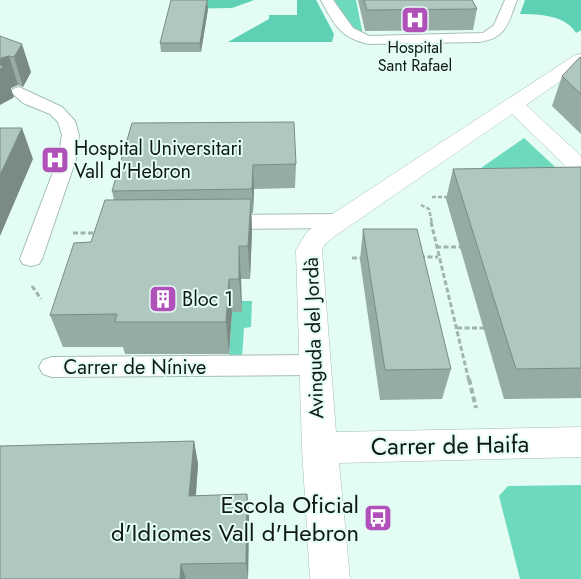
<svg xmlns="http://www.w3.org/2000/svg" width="581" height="579" font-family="Jost,sans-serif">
<rect width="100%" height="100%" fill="#e3fcf4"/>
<path fill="#6ddabe" d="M334 0H356L363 35 353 32Z
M524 138 581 191V193L448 191Z
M241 301H252L251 327 244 328 242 358H229L232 312H242Z
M581 485V579H520L499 496 508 486Z"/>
<path fill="#5ed0b3" d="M172 0H254L232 8 169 9Z
M297 0H316L334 34 332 42H228L269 19V15H297Z
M525 0H581V30L576 33C566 15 538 14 520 14Z"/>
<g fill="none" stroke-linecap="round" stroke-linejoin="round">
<defs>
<path id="service" d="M321 0H333L353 28 369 36 483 33 494 25 505 0H517C508 23 507 38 479 42L369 44C340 38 334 24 321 0Z
M19 87 62 107 75 121 79 135 76 159 42 259 39 264 31 266 23 264 20 259 58 159 62 135 58 122 50 114 23 103 11 92 13 89Z
M340 214 347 216 350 221 347 226 340 228 221 229 214 227 211 222 214 217 221 215Z
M314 355 323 358 327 365 323 372 314 375 52 377 43 374 39 367 43 360 52 357Z"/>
<path id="minor" d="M581 54V67L526 105 581 156V175L573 173 512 114 335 236 325 244 322 250 336 432 581 427V457L339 463 350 579H310L302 448 296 250 306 233 317 224 575 55Z"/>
</defs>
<use href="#service" stroke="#a6beb7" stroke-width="2"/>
<use href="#minor" stroke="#a6beb7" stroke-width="1"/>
<path stroke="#a0b4ad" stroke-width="2.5" stroke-dasharray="4 2" stroke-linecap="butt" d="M432 197H450
M421 205 429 209 432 223"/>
<path stroke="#a0b4ad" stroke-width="3" stroke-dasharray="5 2.5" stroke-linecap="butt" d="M431 222 469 381
M73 233H97
M436 247H463
M420 257H438
M352 258H364
M32 286 41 299
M457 328H485"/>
<path stroke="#a0b4ad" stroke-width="4" stroke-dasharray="6 3" stroke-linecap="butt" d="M469 379 476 408"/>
<use href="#service" fill="#fff" fill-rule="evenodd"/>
<use href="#minor" fill="#fff" fill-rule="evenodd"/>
</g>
<path fill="#96aba4" d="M358 0H472L477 9 473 30 365 31Z
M208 9 201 52H161L160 43Z
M0 36 31 72 23 87 18 85 11 88V89L14 97 11 99Z
M581 58V134L552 106 562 76Z
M132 123 296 164 295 188 254 189 253 213H251L252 231 250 279H241L242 312H232L229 354H125L123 347H63L50 315 114 200 112 191Z
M581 167V398L504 399 446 199 453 169Z
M363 229 451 369 442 399 380 400 360 260Z
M194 441 198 464 196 496 247 494 249 515 248 579H0Z"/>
<path fill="#7a8b86" d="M207 0 208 9 201 52 200 43Z
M22 44 31 72 23 87 14 57Z
M9 56 18 85 11 88V89L14 97 11 99 0 105V61L1 58Z
M22 128 33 159 0 236V175Z
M253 165 254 189 253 213 252 189Z
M251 199 252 231 250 279 248 246Z
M239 246 241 279 242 312 239 279Z
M229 279 232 312 229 354 226 322Z
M194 441 198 464 194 517 189 496Z
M247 494 249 515 248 579 246 563Z
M181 564 186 579H180Z"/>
<path fill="#afc7bf" stroke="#7a8b86" d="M171 0H207L200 43H160Z
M364 0H472L477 9 367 10Z
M0 36 22 44 14 57 9 56 1 58 0 61Z
M580 57 581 58V94L562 76Z
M0 64 3 67 0 70Z
M294 122 296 164 253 165 252 189 112 191 132 123Z
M0 128H22L0 175Z
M581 167V368L516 369 453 169Z
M251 199 248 246H239V279H229L226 322H115L117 314 50 315 74 243 91 242 105 200Z
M363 229H417L451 369 385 370Z
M194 441 189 496 247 494 246 563 181 564 180 579H0V446Z"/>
<defs>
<symbol id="hospital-square" viewBox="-11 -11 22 22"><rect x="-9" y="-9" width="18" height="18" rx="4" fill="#b051b9" stroke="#e3fcf4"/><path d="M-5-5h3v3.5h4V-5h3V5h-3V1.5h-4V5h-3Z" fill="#fff"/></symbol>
<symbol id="building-square" viewBox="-11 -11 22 22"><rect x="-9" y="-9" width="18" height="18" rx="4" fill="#b051b9" stroke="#e3fcf4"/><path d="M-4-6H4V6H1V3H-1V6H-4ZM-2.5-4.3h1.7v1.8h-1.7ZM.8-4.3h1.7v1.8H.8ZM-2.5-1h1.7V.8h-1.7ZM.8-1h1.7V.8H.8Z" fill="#fff"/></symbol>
<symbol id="bus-square" viewBox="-11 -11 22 22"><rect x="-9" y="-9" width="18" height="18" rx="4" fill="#b051b9" stroke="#e3fcf4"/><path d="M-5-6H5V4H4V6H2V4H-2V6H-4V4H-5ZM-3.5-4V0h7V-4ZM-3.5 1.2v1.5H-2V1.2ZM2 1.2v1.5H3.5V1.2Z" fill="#fff"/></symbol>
</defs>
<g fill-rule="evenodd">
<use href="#hospital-square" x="399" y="4" width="32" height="32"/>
<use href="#hospital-square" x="39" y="144" width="32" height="32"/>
<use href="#building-square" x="147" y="283" width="32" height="32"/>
<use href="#bus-square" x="362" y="502" width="32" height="32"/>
</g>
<g text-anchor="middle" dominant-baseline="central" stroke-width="4" stroke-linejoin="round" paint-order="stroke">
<g font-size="16" fill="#0f1815" stroke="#e3fcf4">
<text x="415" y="47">Hospital<tspan x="415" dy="18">Sant Rafael</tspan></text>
</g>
<g font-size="20" fill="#0f1815" stroke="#e3fcf4" text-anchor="start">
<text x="74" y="148">Hospital Universitari<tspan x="74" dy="23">Vall d'Hebron</tspan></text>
<text x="182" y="299">Bloc 1</text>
</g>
<g font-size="20" fill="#0f1815" stroke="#e3fcf4">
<text transform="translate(314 338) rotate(-92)">Avinguda del Jordà</text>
<text x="135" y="367">Carrer de Nínive</text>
</g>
<g font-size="24" fill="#0f1815" stroke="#e3fcf4">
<text transform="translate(450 445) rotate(-1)">Carrer de Haifa</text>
</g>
<g font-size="24" fill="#0f1815" stroke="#e3fcf4" text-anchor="end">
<text x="359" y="504">Escola Oficial<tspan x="359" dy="28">d'Idiomes Vall d'Hebron</tspan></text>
</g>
</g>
</svg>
